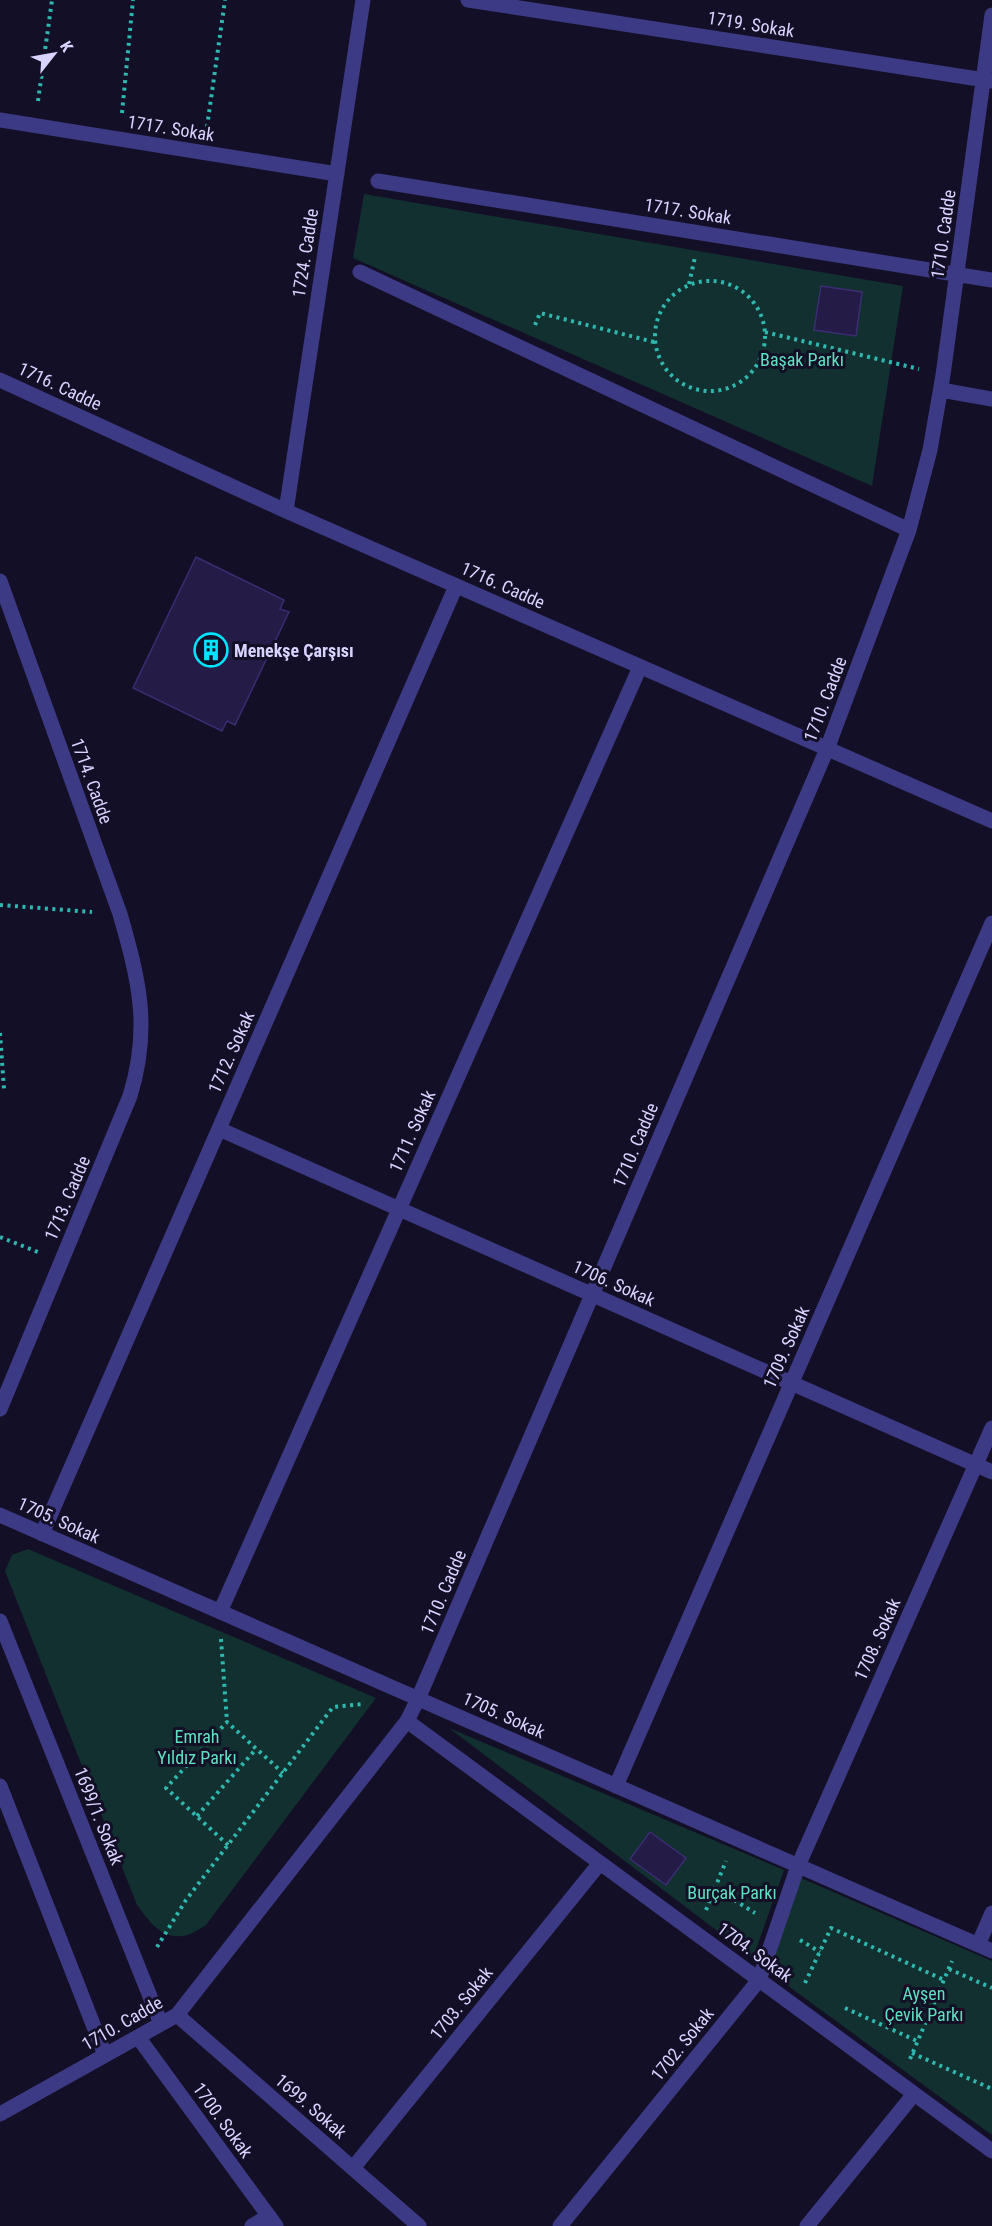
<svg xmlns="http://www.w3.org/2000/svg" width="992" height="2226" font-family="'Roboto Condensed',sans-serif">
<rect width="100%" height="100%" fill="#130f26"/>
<path fill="#12302f" d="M364 194 903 286 872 486 353 258Z
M28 1549 376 1698 206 1925C199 1929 191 1935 183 1936 161 1939 149 1921 137 1905L5 1571 12 1555Z
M449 1728 784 1870 753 1958Z
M801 1878 992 1961V2135L769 1972Z"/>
<path fill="#241b47" stroke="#3b2d73" stroke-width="1.5" d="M821 286 862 292 856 336 814 330Z
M196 557 284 600 280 609 289 612 235 725 227 721 222 731 133 688Z
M650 1832 686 1858 666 1885 630 1859Z"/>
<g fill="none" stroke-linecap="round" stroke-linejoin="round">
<path stroke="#2fb8b0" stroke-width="4" stroke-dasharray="3 4.5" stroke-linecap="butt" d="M38 101 52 0
M122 113 133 0
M207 127 225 0
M655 336a55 55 0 1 1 110 0a55 55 0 1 1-110 0Z
M689 284 695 257
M535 325 540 313 654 342
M765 332 919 369
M0 905 92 912
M0 1033 4 1089
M0 1237 38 1252
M221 1639 227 1722
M197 1816 256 1749
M228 1845 166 1788 227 1722 283 1773
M715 1888 755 1913
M706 1910 726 1861
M800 1940 820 1952
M157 1947 186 1900 333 1707 364 1704
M949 1969 992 1988
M805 1983 831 1928 944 1980
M845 2008 917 2041
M912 2053 992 2089
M910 2059 952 1961"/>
<path stroke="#3d3a85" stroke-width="15" d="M468 0 992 81
M0 120 337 174
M378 181 992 280
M360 272 909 530
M0 380 286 511 992 821
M941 390 992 399
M286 511 363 0
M0 581 120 914C139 980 151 1028 130 1096L0 1409
M219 1129 992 1472
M0 1515 992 1951
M42 1534 456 586
M220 1612 640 667
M0 1621 161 2024
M407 1721 992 2151
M0 1786 105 2055
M616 1786 992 923
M978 1945 992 1913
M177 2015 419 2226
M138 2037 276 2226
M0 2114 177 2015 407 1721 418 1699 827 749 909 530 930 450 943 375 992 15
M353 2168 600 1863
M252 2226 269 2216
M560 2226 759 1980 798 1866 992 1428
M807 2226 914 2094"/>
</g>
<defs>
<symbol id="building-ring" viewBox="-11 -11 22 22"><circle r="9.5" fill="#130f26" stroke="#00e5ff" stroke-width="1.5"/><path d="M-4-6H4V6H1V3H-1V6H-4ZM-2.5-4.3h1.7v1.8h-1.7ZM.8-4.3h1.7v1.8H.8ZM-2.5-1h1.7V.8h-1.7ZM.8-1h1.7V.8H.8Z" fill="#00e5ff"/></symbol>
</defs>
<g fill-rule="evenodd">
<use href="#building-ring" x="192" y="631" width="38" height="38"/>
</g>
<g text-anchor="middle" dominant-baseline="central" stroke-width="6" stroke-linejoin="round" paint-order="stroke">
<g font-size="18" fill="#d9d4ff" stroke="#130f26">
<text transform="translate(751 24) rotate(9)">1719. Sokak</text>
<text transform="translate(171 128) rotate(9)">1717. Sokak</text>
<text transform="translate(688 211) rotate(9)">1717. Sokak</text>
<text transform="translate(943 234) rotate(-82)">1710. Cadde</text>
<text transform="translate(305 253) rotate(-81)">1724. Cadde</text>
<text transform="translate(60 386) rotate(25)">1716. Cadde</text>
<text transform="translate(503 585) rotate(24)">1716. Cadde</text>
<text transform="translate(825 699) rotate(-69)">1710. Cadde</text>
<text transform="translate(92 781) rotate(70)">1714. Cadde</text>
<text transform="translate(231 1052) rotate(-66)">1712. Sokak</text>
<text transform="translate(412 1131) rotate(-66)">1711. Sokak</text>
<text transform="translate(635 1145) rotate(-67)">1710. Cadde</text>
<text transform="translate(67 1198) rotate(-67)">1713. Cadde</text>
<text transform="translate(614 1283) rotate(24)">1706. Sokak</text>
<text transform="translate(786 1347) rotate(-66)">1709. Sokak</text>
<text transform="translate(59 1520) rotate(24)">1705. Sokak</text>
<text transform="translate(443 1592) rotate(-67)">1710. Cadde</text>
<text transform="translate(877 1639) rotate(-66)">1708. Sokak</text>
<text transform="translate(504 1715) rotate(24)">1705. Sokak</text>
<text transform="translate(99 1816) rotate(68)">1699/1. Sokak</text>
<text transform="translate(755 1952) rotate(36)">1704. Sokak</text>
<text transform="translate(461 2003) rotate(-51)">1703. Sokak</text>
<text transform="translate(122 2023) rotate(-30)">1710. Cadde</text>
<text transform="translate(682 2044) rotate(-51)">1702. Sokak</text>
<text transform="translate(311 2106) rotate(41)">1699. Sokak</text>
<text transform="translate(223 2120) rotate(54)">1700. Sokak</text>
</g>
<g font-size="18" fill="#5fe0c0" stroke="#130f26">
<text x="802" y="359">Başak Parkı</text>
<text x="197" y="1736">Emrah<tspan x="197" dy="21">Yıldız Parkı</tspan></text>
<text x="732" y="1892">Burçak Parkı</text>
<text x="924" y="1993">Ayşen<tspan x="924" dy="21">Çevik Parkı</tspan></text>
</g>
<g font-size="18" font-weight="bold" fill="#d9d4ff" stroke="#130f26" text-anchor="start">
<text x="234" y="650">Menekşe Çarşısı</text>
</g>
</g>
<g transform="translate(54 54) rotate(59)" stroke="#130f26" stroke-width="4.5" paint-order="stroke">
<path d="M0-4.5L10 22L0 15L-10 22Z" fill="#d9d4ff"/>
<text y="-9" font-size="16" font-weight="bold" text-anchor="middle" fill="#d9d4ff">K</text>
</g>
</svg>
